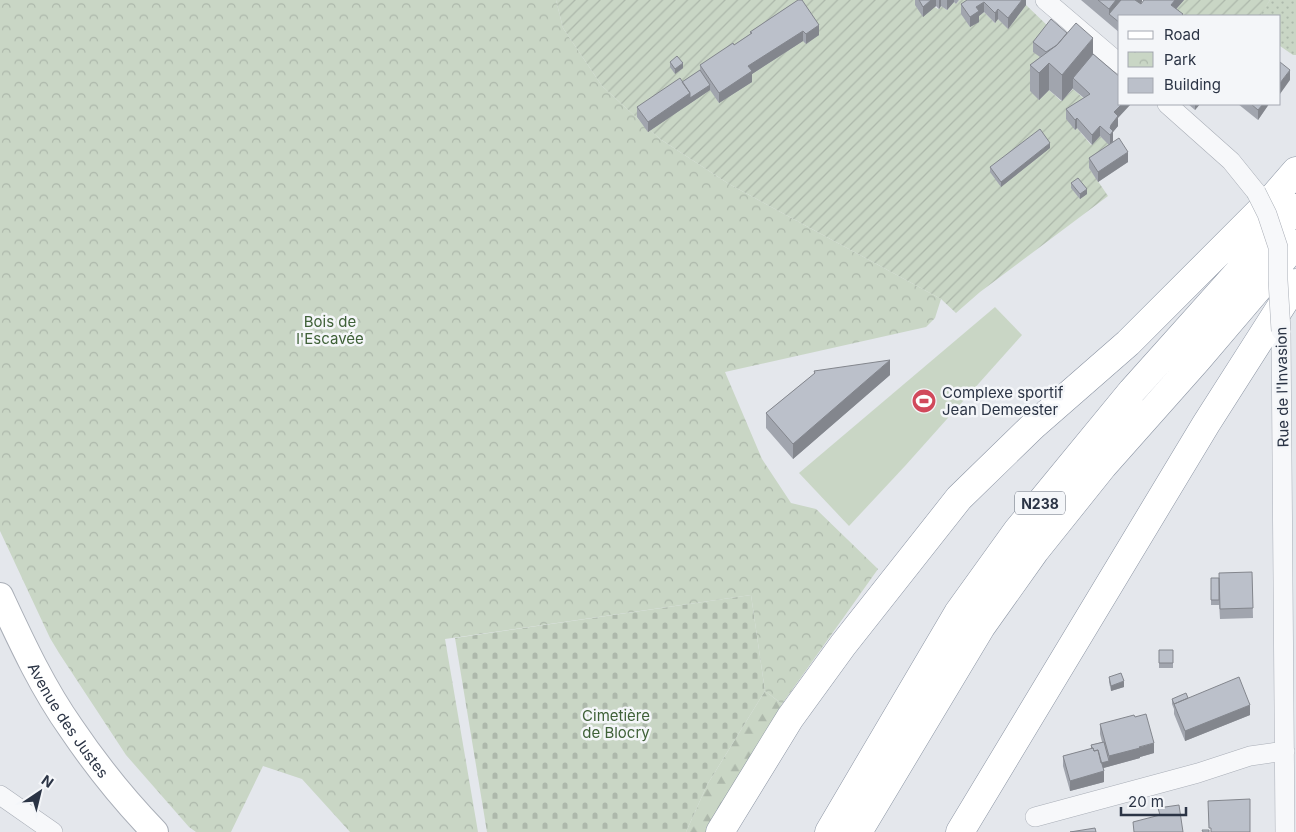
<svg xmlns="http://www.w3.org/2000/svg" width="1296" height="832" font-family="Inter,sans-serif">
<defs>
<pattern id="grass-dots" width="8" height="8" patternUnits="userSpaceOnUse" patternTransform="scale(1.25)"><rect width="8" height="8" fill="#c9d6c5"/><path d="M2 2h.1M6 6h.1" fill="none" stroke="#adb8ab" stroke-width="1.8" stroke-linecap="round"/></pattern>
<pattern id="forest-firs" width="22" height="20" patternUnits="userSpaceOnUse" patternTransform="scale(1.25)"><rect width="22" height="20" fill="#c9d6c5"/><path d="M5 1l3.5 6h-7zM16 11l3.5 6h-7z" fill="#adb8ab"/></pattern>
<pattern id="cemetery-stones" width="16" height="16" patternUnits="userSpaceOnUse" patternTransform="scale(1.25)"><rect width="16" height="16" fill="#c9d6c5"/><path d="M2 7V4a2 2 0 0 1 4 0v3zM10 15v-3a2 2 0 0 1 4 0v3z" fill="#adb8ab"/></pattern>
<pattern id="park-crowns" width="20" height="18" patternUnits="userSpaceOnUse" patternTransform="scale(1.25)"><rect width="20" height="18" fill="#c9d6c5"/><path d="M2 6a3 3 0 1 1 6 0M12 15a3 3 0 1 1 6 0" fill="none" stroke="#adb8ab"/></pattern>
<pattern id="garden-furrows" width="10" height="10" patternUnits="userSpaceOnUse" patternTransform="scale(1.25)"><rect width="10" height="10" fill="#c9d6c5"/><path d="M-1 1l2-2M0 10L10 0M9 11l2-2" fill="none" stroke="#adb8ab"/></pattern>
</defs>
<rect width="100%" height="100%" fill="#e4e7ec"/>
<path fill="url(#grass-dots)" d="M1270 0H1296V55H1293L1280 46V16H1259Z"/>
<path fill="url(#forest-firs)" d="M765 691 782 704 706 832H686L707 785Z"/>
<path fill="url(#cemetery-stones)" d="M751 595 765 691 707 785 686 832H487L455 638Z"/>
<path fill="url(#park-crowns)" d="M0 0H556L563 28 602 86 660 139 729 184 941 299 935 318 926 327 725 372 762 459 791 503 816 509 878 569 782 704 765 691 751 595 445 639 478 832H350L302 779 263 766 231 832H196L189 827 126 755 59 653 50 638 0 531Z"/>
<path fill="url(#garden-furrows)" d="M556 0H923L938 9 941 6 947 10 954 2 956 4 959 0H975L976 18 984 12 995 23 998 19 1008 28 1026 5 1051 29 1048 64 1039 99 1049 90 1061 101 1073 89 1090 104 1075 130 1077 128 1091 145 1100 136 1110 145 1089 168 1108 196 980 292 956 313 941 299 729 184 660 139 602 86 563 28Z
M1184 0H1270L1260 16H1173L1171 15Z"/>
<path fill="#c9d6c5" d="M995 307 1022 335 905 466 849 526 799 473Z"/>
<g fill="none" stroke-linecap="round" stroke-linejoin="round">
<defs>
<path id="street" d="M1045 0 1120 64
M1167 104 1231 161 1256 192
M1281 331 1285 832
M0 795 53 832
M1035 817 1198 773 1250 756 1285 751"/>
<g id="secondary">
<path id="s1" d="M0 596C21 641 42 687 71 728 96 765 124 800 155 832"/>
</g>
<path id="highway" d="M720 832 790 718 843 645 959 498 1033 426 1128 343 1270 201 1296 171
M829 832 958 613 1017 531 1132 391 1296 208
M858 832 981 627 1035 551 1103 466 1198 359 1296 244
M960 832 1206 424 1296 283"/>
</defs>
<use href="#street" stroke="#a9aeb7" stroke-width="20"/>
<use href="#secondary" stroke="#a9aeb7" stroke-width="28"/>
<use href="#highway" stroke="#8b94a3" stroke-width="29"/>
<use href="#street" stroke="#f7f8fa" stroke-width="19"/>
<use href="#secondary" stroke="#fff" stroke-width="26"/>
<use href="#highway" stroke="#fff" stroke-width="28"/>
<defs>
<path id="street-bridge" d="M1256 192 1267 214 1278 247V280L1281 331"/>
</defs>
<use href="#street-bridge" stroke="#a9aeb7" stroke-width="20" stroke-linecap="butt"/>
<use href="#street-bridge" stroke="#f7f8fa" stroke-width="19"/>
</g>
<path fill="#a1a5ae" d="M798 0 819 35 806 44 803 41 752 74V82L719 103 710 90 648 132 637 117V107L682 82 700 70V65L734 45 750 34V32Z
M915 0H959L956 4 954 2 947 10 941 6 939 9 936 6 923 17 915 5Z
M1026 0V5L1008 29 998 19 995 23 984 12 979 16V22L970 27 961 14V4Z
M1081 0H1142V2L1140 4 1184 0 1176 9 1183 16H1120V33Z
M1033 42 1093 54 1118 118V126L1113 132V141L1128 162 1098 182 1089 168V158L1109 145 1100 136 1092 145 1077 128 1075 130 1066 119V109L1084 98 1073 89V88L1062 101 1049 90 1039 100 1030 91V65L1040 57 1033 52Z
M670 62 683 68 675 74 670 67Z
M1188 104H1200L1195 110Z
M1238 104H1269L1258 120Z
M1050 148 1001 187 990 172V167Z
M1071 183 1087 194 1080 199 1071 188Z
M814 371 890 375 793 459 766 428V413L814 374Z
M1252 572 1253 618 1220 619 1219 602V605H1211V578H1219Z
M1159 650H1173V668H1159Z
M1109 677 1124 687 1111 691 1109 682Z
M1188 698 1250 715 1185 741 1174 714V709L1172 704V699Z
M1100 724 1154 753 1140 757V758L1103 768 1104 782 1070 791 1063 766V756L1091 749V745L1102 742 1100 734Z"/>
<path fill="#83868d" d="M931 0H936V6L923 17V7Z
M939 0H941V6L939 9Z
M947 0H954V2L947 10Z
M1022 0H1026V5L1008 29V18Z
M1116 0H1129L1109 14V9Z
M1135 0H1142V2L1135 10Z
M1175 0H1184L1171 15V5Z
M984 2V12L979 16V22L970 27V17L976 7Z
M998 9V19L995 23V13Z
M819 25V35L806 44V34Z
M803 31V41L752 74V82L719 103V93L748 66Z
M1093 38V64L1073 78V88L1062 101V75Z
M683 63V68L675 74V69Z
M1049 63V90L1039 100V73Z
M1290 70V80L1280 94V83Z
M710 85V90L648 132V122L690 93Z
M1122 104H1131L1118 118V126L1113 132V141L1110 145V128L1114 112Z
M1195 104H1200L1195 110Z
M1263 104H1269L1258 120V110Z
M1077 118V128L1075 130V120Z
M1100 126V136L1092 145V135Z
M1050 143V148L1001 187V182Z
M1128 152V162L1098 182V172Z
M1087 189V194L1080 199V194Z
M890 360V375L793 459V444Z
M1124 681V687L1111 691V686Z
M1250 705V715L1185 741V731Z
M1154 743V753L1140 757V758L1100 769V763L1109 761V756Z
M1104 771V782L1070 791V781Z"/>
<path fill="#bbc0ca" stroke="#83868d" d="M798 0H802L819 25 806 34 803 31 748 66 752 71 719 93 700 65 733 43 734 45 752 33 750 32Z
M919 0H931L923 7Z
M967 0H1022L1008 18 998 9 995 13 984 2 976 7 979 11 970 17 961 4Z
M1098 0H1116L1109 9Z
M1121 0H1135L1141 4 1144 0H1175L1171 5 1183 14 1181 16H1120V23L1109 14Z
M1051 19 1067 33 1057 45 1046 52 1033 42Z
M1076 23 1093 38 1062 75 1049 63 1039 73 1030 65 1057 45Z
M1093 54 1120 77V104H1122L1114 112 1118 116 1111 125 1110 128 1113 131 1110 135 1100 126 1092 135 1077 118 1075 120 1066 109 1090 94 1073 78Z
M677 56 683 63 675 69 670 62Z
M1280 62 1290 70 1280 83Z
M700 70 710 85 690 98V93L682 82Z
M680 78 690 93 648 122 637 107Z
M1251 104H1263L1258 110Z
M1040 129 1050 143 1001 182 990 167Z
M1119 138 1128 152 1098 172 1089 158Z
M1078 178 1087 189 1080 194 1071 183Z
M890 360 793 444 766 413 815 373 814 371Z
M1252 572 1253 608 1220 609 1219 573Z
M1211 578H1219V600H1211Z
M1159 650H1173V663H1159Z
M1121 673 1124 681 1111 686 1109 677Z
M1239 677 1250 705 1185 731 1174 704Z
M1186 693 1188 698 1174 704 1172 699Z
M1146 714 1154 743 1139 747 1140 748 1109 756 1100 724 1134 715 1135 717Z
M1104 742 1109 761 1101 763 1098 750 1094 751 1093 748H1092L1091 745Z
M1093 748 1094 751 1098 750 1104 771 1070 781 1063 756Z
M1250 799V832H1211V828H1209L1208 801Z
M1179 805 1183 832H1134L1133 822 1160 815 1158 808Z
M1095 828 1096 832H1070Z
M1202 830H1209V832H1203Z"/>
<defs>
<symbol id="stadium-disc" viewBox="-11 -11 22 22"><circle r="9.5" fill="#d1495b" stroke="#f4f6f9"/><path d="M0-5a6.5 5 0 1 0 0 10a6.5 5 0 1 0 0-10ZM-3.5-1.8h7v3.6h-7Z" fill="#fff"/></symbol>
</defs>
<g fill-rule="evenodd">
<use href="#stadium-disc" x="910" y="387" width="28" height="28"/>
</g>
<g text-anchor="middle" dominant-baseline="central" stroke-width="5" stroke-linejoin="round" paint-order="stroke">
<rect fill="#f4f6f9" stroke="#676e7b" stroke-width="1" x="1015" y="491.5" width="50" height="23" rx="4"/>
<g font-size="14" font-weight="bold" fill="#2b3445">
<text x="1040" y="503">N238</text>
</g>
<g font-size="15" fill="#3f6138" stroke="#f4f6f9">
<text x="330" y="321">Bois de<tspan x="330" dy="17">l'Escavée</tspan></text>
<text x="616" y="715">Cimetière<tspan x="616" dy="17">de Blocry</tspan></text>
</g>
<g font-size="15" fill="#2b3445" stroke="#f4f6f9">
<text transform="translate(1282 387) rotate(-91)">Rue de l'Invasion</text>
<text stroke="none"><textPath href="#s1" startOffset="142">Avenue des Justes</textPath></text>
</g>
<g font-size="15" fill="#2b3445" stroke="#f4f6f9" text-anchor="start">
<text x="942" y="392">Complexe sportif<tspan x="942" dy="17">Jean Demeester</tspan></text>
</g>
</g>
<rect x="1118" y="15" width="162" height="90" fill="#f4f6f9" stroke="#a4a8b1"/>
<rect x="1128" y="31" width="25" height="8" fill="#ffffff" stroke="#a4a8b1"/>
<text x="1164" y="40" font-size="15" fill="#2b3445">Road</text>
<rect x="1128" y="52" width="25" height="15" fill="url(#park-crowns)" stroke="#a4a8b1"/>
<text x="1164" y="65" font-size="15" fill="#2b3445">Park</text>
<rect x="1128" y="78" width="25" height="15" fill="#bbc0ca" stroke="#a4a8b1"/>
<text x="1164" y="90" font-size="15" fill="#2b3445">Building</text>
<g transform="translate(40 792) rotate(35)" stroke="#f4f6f9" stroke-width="4" paint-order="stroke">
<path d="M0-4L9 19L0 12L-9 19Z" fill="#2b3445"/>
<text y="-8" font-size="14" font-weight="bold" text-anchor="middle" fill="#2b3445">N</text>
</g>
<path d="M1121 807v8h65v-8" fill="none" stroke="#2b3445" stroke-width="2.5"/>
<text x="1128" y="807" font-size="15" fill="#2b3445" stroke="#f4f6f9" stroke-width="4" paint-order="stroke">20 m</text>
</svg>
